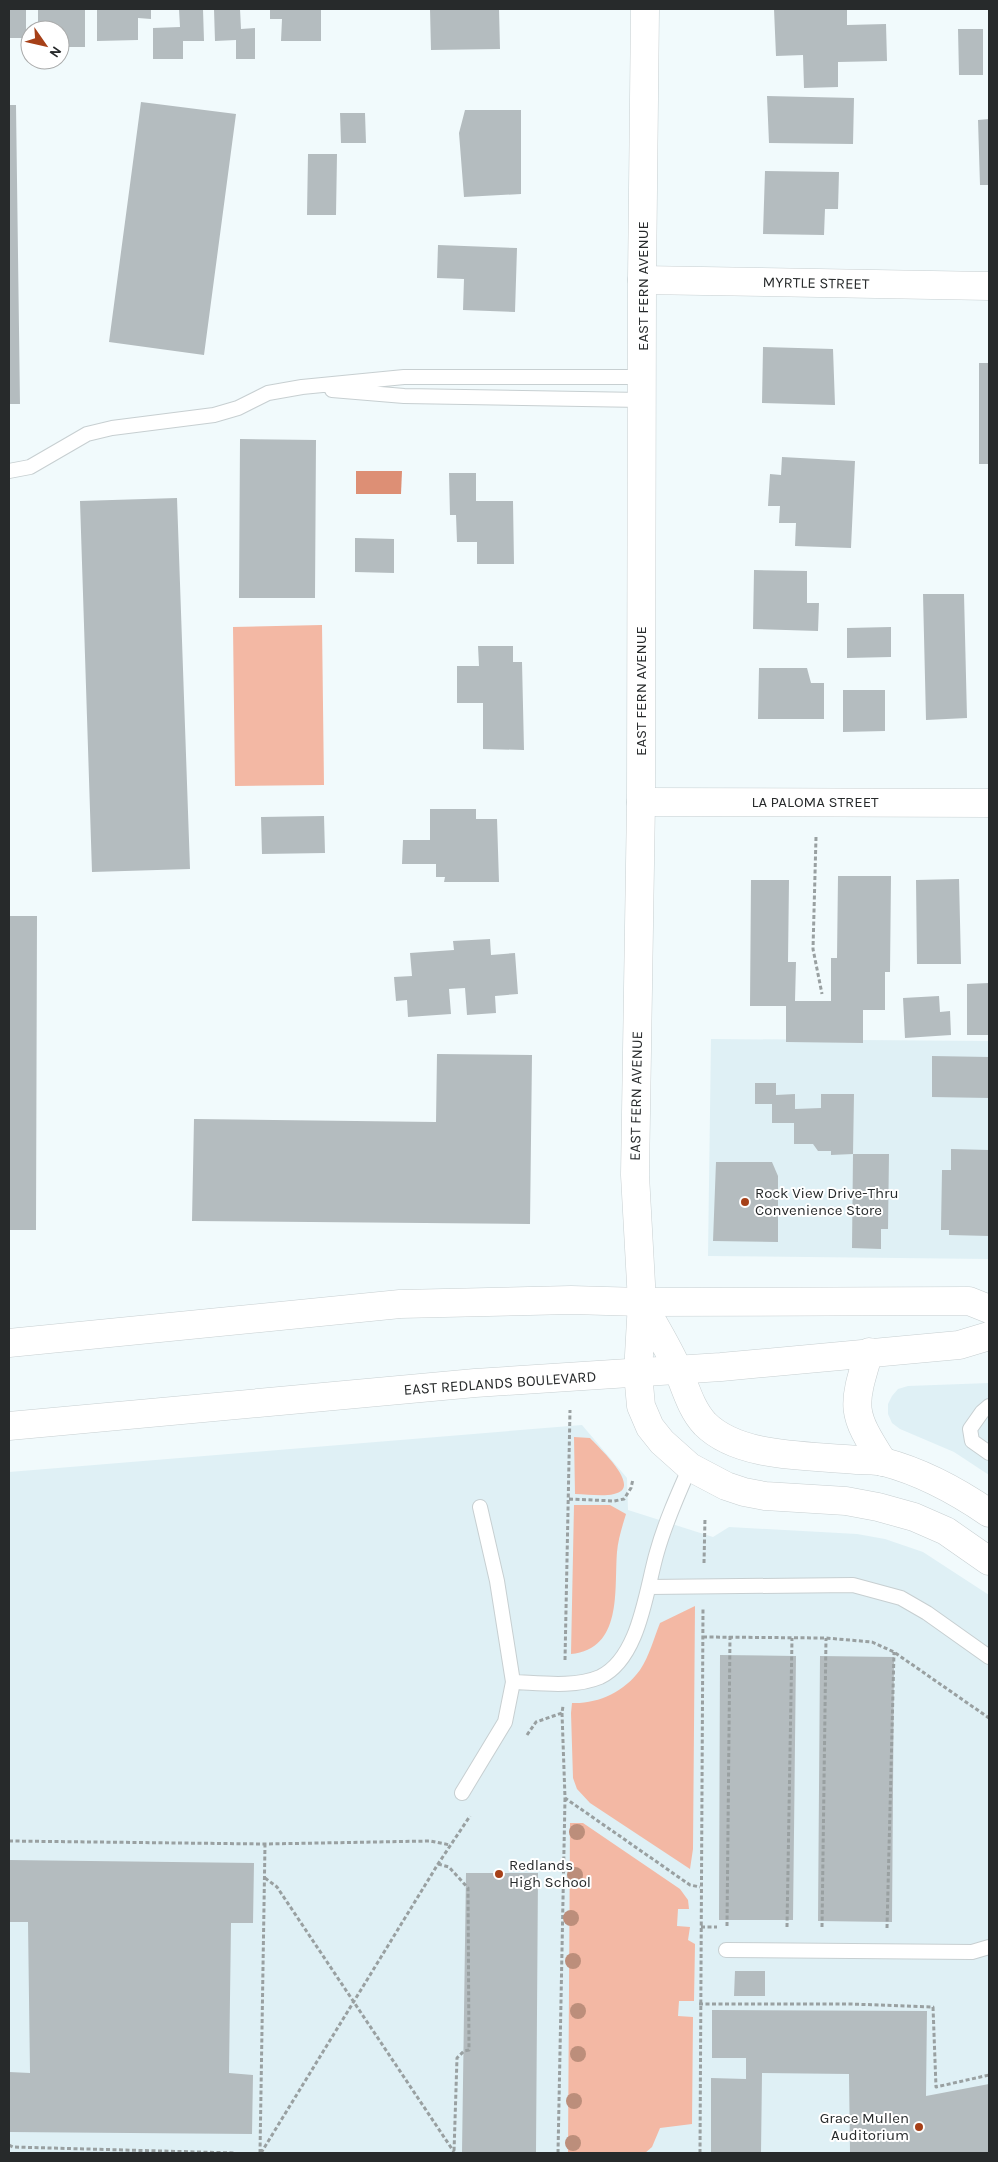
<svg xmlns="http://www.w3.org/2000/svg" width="998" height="2162" font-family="Karla,sans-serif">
<rect width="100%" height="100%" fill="#f1fafc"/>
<path fill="#dff0f5" d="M711 1039 989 1041V1259L708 1256Z
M989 1383V1475L954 1452 900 1429 892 1423 888 1414V1404L892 1396 898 1389 908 1386Z
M582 1425 627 1478 628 1510 713 1537 729 1527 857 1534 885 1539 923 1552 989 1595V2153H9V1472Z"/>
<path fill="#f3b8a4" d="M322 625 324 785 235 786 233 627Z
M574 1437 590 1438C598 1447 644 1488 614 1494 602 1497 587 1494 575 1494Z
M574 1505H610L626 1514C622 1527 618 1540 617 1552 614 1590 623 1649 571 1654Z
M695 1606 693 1849 690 1869 590 1803 577 1789 573 1778 571 1713 572 1703C598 1704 624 1692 640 1670 649 1657 654 1638 660 1623Z
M570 1823H583L680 1889 688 1900 689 1909H678L677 1926 690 1927 688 1940 695 1944 694 2001H679L678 2016 693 2017 692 2124 660 2128 652 2147 645 2153H568Z"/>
<path fill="#dd8f75" d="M356 471H402L401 494H356Z"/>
<path fill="#b4bcbf" d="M9 9H26V38H9Z
M38 9H85V47H60V30H38Z
M97 9H151V19L138 18V40L97 41Z
M179 9H203L204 41H183V59H153V28L180 27Z
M214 9H240L241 29 255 28V59H236V40L215 41Z
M270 9H321V41H281L282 19H270Z
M430 9H499L500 49 431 50Z
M774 9H847V25L886 24 887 61 838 62V87L804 88 803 55 776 56Z
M958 29H983V75H959Z
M767 96 854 98 853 144 769 143Z
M141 102 236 114 204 355 109 342Z
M9 105H16L20 404H9Z
M465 110H521V194L464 197 459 133Z
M340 113H365L366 143H341Z
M989 119V185H980L978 120Z
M308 154H337L336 215H307Z
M765 171 839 172 838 209H825L824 235 763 234Z
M438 245 517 248 515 312 463 310 464 279 437 278Z
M763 347 833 349 835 405 762 403Z
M979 363H989V464H979Z
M240 439 316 440 315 598H239Z
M782 457 855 461 851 548 795 546 796 523H779L780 506H768L770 474 781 475Z
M449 473H476V501H513L514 564H477V542H457L456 515H450Z
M177 498 190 869 92 872 80 501Z
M355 538 394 539V573L355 572Z
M754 570 807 571V603H819L818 631 753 629Z
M923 594H964L967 718 926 720Z
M891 627V657L847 658V628Z
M478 646H513V662H522L524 750 483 749V703H457V666H479Z
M759 668H807L811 683H824V719H758Z
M843 690H885V731L843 732Z
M430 809H476V819H497L499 882H444L445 877H436V864H402L403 840H430Z
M324 816 325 853 262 854 261 817Z
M838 876H891L890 972H885V1010H863V1043L786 1042V1006H750L751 880H789L788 962H796L795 1001H831V958H837Z
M959 879 961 964H917L916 880Z
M9 916H37L36 1230H9Z
M490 939 491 955 515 953 518 994 495 996 496 1013 467 1015 465 988 449 989 451 1014 408 1017 407 1000 396 1001 394 977 412 976 410 953 454 950 453 941Z
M989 983V1035H967V984Z
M939 996 940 1012 950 1011 951 1035 905 1038 903 998Z
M437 1054 532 1055 530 1224 192 1221 194 1119 436 1122Z
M932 1056 989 1057V1098L932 1097Z
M755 1083H776V1095L795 1094V1109L821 1108V1094H854L853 1154 831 1155V1151H818L813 1144H794V1123H772V1104H755Z
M951 1149 989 1150V1236L949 1235V1230H941L942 1170H951Z
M853 1154H889L888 1229H881V1249L852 1248Z
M716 1162H772L778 1176V1242L713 1241Z
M720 1655 796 1656 793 1920H719Z
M820 1656 894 1657 892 1922 818 1921Z
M9 1860 254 1863 253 1923H231L229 2073 253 2075 252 2134 9 2132V2072L30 2073 28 1922H9Z
M466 1873H538L536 2153H462Z
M735 1971H765V1996H734Z
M712 2010 927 2011 926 2096 989 2084V2153H850L849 2074 762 2073 761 2153H711V2078L746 2079V2058H712Z"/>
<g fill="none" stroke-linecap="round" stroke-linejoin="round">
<defs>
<path id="service" d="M332 390 404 396 642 400
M9 471 30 467 87 434 112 428 214 415 238 408 268 393 302 387 404 377H642
M989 1406 982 1412 970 1429 972 1441 989 1453
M649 1587 853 1585 901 1598 927 1613 989 1657
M513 1682C540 1683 574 1688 600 1677 640 1658 646 1589 657 1552 665 1523 678 1494 690 1467
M462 1793 505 1722 513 1682 497 1581 480 1507
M726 1950 972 1952 989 1947"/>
<path id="minor" d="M642 280 989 286
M641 802 989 803"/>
<path id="tertiary" d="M645 9 642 280 641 802 635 1175 642 1302 638 1373 641 1406 650 1427 662 1442 690 1467 726 1486 744 1492 765 1496 846 1501 878 1507 914 1517 946 1531 989 1561
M642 1303C654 1325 668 1347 678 1370 686 1389 691 1409 705 1424 740 1459 811 1455 857 1460 866 1460 875 1460 884 1462 922 1472 957 1491 989 1513"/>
<path id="primary" d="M9 1343 400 1304 571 1300 642 1302 969 1301 989 1309
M869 1352C852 1408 851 1412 883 1462
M9 1426 475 1383 721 1367 959 1345 989 1336"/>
</defs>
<use href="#service" stroke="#c7cfd1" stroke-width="16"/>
<use href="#minor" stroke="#c7cfd1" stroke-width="29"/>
<use href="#tertiary" stroke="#c7cfd1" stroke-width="29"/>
<use href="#primary" stroke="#c7cfd1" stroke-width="29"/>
<path stroke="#99a0a1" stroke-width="3" stroke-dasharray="4 2.5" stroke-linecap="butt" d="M816 837 813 949 822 994
M569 1499 614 1501 624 1499 631 1488 633 1479
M704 1563 705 1518
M703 1637 826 1638 872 1642 894 1652 989 1718
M565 1660 570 1410
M562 1713 565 1798 690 1885 700 1887
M527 1735 536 1722 562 1713 563 1706
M9 1841 265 1844 430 1841 450 1845
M438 1864 449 1867 468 1888 469 2050 464 2051 457 2058 454 2152
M265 1878 277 1887 454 2152
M727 1926 730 1636
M701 1927H717
M787 1927 792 1638
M822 1927 826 1638
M887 1928 894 1652
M699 2004H851L933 2007 936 2087 989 2075
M9 2145 13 2147 235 2153
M260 2153 265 1844
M261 2153 438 1864 470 1816
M558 2153 565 1798
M700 2153 703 1609"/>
<use href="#service" stroke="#fff" stroke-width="14"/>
<use href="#minor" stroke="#fff" stroke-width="28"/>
<use href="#tertiary" stroke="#fff" stroke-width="28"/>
<use href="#primary" stroke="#fff" stroke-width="28"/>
</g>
<g fill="#bc8e7b">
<circle cx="577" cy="1832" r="8"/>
<circle cx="575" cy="1875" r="8"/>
<circle cx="571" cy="1918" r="8"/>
<circle cx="573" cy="1961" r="8"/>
<circle cx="578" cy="2011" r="8"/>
<circle cx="578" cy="2054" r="8"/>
<circle cx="574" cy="2101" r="8"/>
<circle cx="573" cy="2143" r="8"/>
</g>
<g fill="#a64018" stroke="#fff" stroke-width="2">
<circle cx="745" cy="1202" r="5"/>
<circle cx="499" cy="1874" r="5"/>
<circle cx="919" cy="2127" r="5"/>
</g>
<g text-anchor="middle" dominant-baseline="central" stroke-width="4" stroke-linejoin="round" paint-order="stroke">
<g font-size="15" fill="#272a2b" stroke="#fff">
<text transform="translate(816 283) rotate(1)">MYRTLE STREET</text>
<text transform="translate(643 286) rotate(-90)">EAST FERN AVENUE</text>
<text transform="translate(641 691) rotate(-90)">EAST FERN AVENUE</text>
<text x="815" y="802">LA PALOMA STREET</text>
<text transform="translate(636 1096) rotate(-89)">EAST FERN AVENUE</text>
<text transform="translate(500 1383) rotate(-4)">EAST REDLANDS BOULEVARD</text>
</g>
<g font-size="15" fill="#272a2b" stroke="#fff" text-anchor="start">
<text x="755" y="1193">Rock View Drive-Thru<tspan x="755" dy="17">Convenience Store</tspan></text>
<text x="509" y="1865">Redlands<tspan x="509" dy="17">High School</tspan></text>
<text x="909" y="2118" text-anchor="end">Grace Mullen<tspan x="909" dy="17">Auditorium</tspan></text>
</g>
</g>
<rect width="998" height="2162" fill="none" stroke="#272a2b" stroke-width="20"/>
<g transform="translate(45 45) rotate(124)"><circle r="24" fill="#ffffff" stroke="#a9aaaa"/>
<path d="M0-4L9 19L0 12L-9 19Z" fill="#a64018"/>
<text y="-8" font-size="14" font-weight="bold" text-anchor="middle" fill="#272a2b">N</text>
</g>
</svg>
